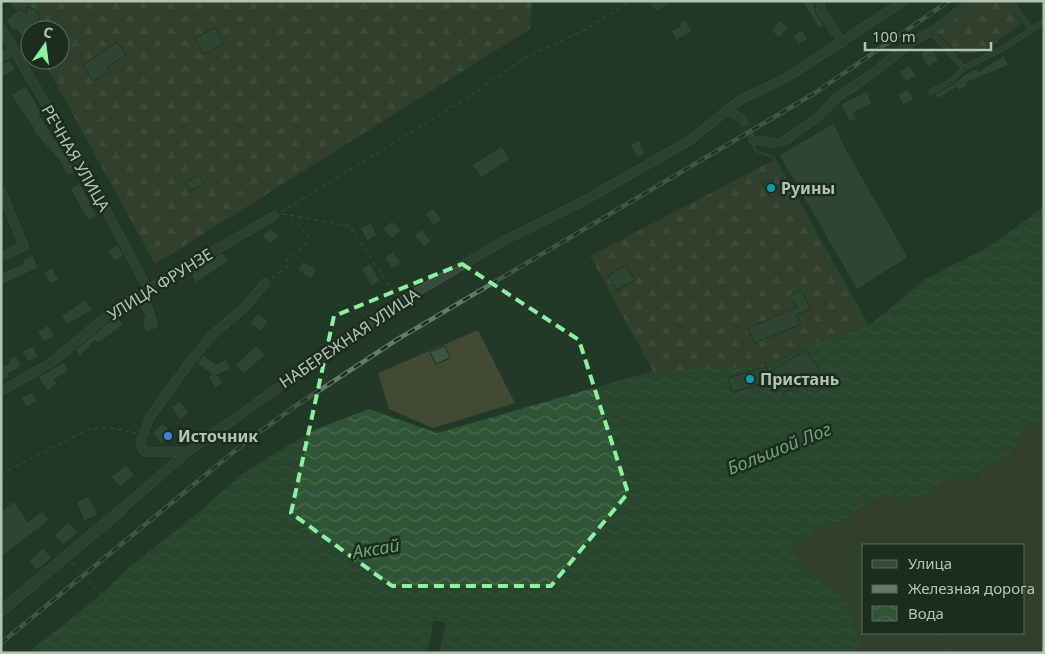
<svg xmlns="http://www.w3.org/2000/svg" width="1045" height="654" font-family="'Noto Sans',sans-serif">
<defs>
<pattern id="forest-firs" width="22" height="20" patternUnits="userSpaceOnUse" patternTransform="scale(1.25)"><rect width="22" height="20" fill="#404a33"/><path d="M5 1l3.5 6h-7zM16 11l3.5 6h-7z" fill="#59634e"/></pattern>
<pattern id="water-waves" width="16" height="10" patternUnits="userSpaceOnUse" patternTransform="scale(1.25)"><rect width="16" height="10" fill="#2f5436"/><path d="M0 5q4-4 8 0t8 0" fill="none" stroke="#4b6b51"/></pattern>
</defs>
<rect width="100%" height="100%" fill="#233826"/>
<path fill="#404a33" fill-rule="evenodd" d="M478 330 515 403 433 428 389 409 378 373Z
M1044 421V653H862L834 589 812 576 799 565 791 547 818 529 849 517 865 503 893 495 907 499 943 480 977 476 981 467C1011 462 1014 456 1024 428ZM864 545H1024V633H864Z"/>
<path fill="url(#forest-firs)" d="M10 1H532L530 29 155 264 43 60H60V30H30V37Z
M977 1H1006L1021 23C1004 36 983 59 959 52 951 49 942 37 936 31Z
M774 160 868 326 808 346 768 367 653 371 590 256Z"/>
<path fill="url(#water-waves)" d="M1044 207V421L1024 428C1015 456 1011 462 981 467L973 480 965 478 943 480 934 492 907 499 893 495 866 503 849 517 818 529 792 547 799 566 812 576 834 589 847 605 862 653H28L105 591 123 572 197 514 243 473 314 430 369 409 437 433 653 371 768 367 808 346 868 326 926 279 988 247Z"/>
<path fill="#233826" d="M434 620 446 623 439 653H427Z"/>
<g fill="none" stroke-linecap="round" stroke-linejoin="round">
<path stroke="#2f5436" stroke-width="2.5" d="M751 140 756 151 773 157 868 326"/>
</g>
<path fill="#3c5641" stroke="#1e2f21" d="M802 1H814L816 14 824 25 819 28Z
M27 7 35 9 40 16 39 19 27 28 30 33V48L19 32 16 29 12 30 7 21 8 18 20 9 26 13Z
M685 20 692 31 676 41 671 31 681 26 679 24Z
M779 20 788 27 780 38 771 31Z
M215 28 224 44 204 54 195 38Z
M802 30 808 39 798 45 793 36Z
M117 42 126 55 107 67 110 71 93 81 83 65Z
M931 47 939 60 928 67 920 54Z
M1004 55 1009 65 966 83 967 86 959 91 957 87 938 99 935 94 953 84 967 73 977 68 978 72Z
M10 60 15 70 1 77V64Z
M909 65 916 76 906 82 899 72Z
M26 86 41 112 39 114 76 171 68 176 58 159 32 130 34 129 11 95Z
M908 89 914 99 903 105 897 94Z
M867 91 872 104 854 112 857 119 849 122 841 104Z
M834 123 846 149 908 257 857 290 779 155Z
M639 140 645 153 637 158 630 145Z
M502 146 510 159 481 178 472 165Z
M199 175 204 183 191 191 186 182Z
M772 179 779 193 770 197 762 182Z
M80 183 97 216 88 220 70 189Z
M433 208 442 220 434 226 425 214Z
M392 221 401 230 392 239 383 229Z
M371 223 377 235 367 241 360 228Z
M271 228 279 237 270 244 262 235Z
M422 229 431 241 424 247 414 235Z
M118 245 124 256 114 261 108 250Z
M393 251 401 262 392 269 384 258Z
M222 252 228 261 196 283 191 273Z
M33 255 38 268 1 285V273L24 263 22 260Z
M303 261 317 270 311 279 298 270Z
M370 263 380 281 371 286 361 269Z
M626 265 635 280 617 290 608 276Z
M52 268 59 279 50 284 43 273Z
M801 290 811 309 796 315 801 324 755 343 747 329 797 307 790 296Z
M148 296 154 308 159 328 145 332 142 318 145 317 137 302Z
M85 300 92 310 67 325 61 316Z
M258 313 268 322 261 331 250 323Z
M117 315 123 325 97 344 95 340 80 357 75 350Z
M48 325 55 336 44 342 37 332Z
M33 346 39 357 28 362 22 352Z
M256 346 265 355 244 374 235 365Z
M445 346 450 358 436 364 430 352Z
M806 350 820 370 783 393 774 380 732 392 728 378 766 367 769 373Z
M16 355 21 366 8 374 10 377 1 382V361L4 366 10 363 8 360Z
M203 355 216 364 226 359 231 369 217 375 223 382 216 388 208 378 212 374 197 364Z
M64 362 69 370 54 380 57 384 47 391 38 377Z
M33 392 37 402 26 407 21 397Z
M180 401 189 413 180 420 171 407Z
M163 423 173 435 161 444 152 433Z
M126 465 135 475 120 487 111 477Z
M89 496 98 515 84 521 76 502Z
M14 501 28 522 42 511 49 520 1 557V511Z
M69 522 78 533 63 545 54 535Z
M43 548 52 558 37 570 29 561Z"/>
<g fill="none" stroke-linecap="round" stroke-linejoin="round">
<path stroke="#384d3b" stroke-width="8" stroke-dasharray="8 4" stroke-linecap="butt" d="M742 119 753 140"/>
<defs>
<path id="service" d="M1010 1 1031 30
M931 32 964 68 1005 47 1044 21
M931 92 951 81 964 68"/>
<path id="minor" d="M820 1 821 11 843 43
M657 5 664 1
M1 28 83 167 148 289
M1 57 13 51
M729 111 742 119
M753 140 776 143 784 141 818 117 835 99 873 73 913 41 931 32 973 1
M1 191 24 246 1 257
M1 391 52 362 119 306 274 216
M187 452H145L140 444 150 417 190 362 211 336 245 307 265 283
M121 510 187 452 400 302 505 240 580 203 689 141 740 100 786 78 904 1"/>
<path id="tertiary" d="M1 611 121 510"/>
</defs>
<use href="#service" stroke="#576a5a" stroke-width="5"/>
<use href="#minor" stroke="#576a5a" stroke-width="9"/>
<use href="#tertiary" stroke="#576a5a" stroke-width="11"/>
<path stroke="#586753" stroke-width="1" stroke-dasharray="4 4" stroke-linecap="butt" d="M281 212 467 98 523 59 586 29 631 1
M282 214 350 226 396 296
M272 278 287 267V260L307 243 308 235 292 218
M1 474 87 430 105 427 136 433
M72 563 157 653
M857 578 864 582
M929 633 956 653"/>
<use href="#service" stroke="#36493a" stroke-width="4"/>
<use href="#minor" stroke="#36493a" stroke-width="8"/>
<use href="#tertiary" stroke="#36493a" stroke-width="10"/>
<defs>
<path id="rail" d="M1 643 242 445 294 407 398 339 815 93 949 1"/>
</defs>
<use href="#rail" stroke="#647a68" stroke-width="4.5"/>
<use href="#rail" stroke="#1c2d1f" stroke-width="2.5" stroke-dasharray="8" stroke-linecap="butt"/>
</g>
<path d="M0 0H1045V654H0ZM462 264 579 340 628 493 551 586H392L291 513 334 316Z" fill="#233826" fill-opacity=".55" fill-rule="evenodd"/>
<path fill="none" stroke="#8bf19f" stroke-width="4" stroke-dasharray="10 6" stroke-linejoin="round" d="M462 264 579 340 628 493 551 586H392L291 513 334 316Z"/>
<g fill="#0f9aa8" stroke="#1c2d1f" stroke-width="2">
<circle cx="771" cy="188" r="5"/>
<circle cx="750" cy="379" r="5"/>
</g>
<circle fill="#3f7fe0" stroke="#1c2d1f" stroke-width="2" cx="168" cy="436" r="5"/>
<g text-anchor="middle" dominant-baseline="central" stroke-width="5" stroke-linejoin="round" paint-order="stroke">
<g font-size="16" fill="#b1c5b5" stroke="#1c2d1f">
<text transform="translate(76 158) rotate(60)">РЕЧНАЯ УЛИЦА</text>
<text transform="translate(160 284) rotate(-32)">УЛИЦА ФРУНЗЕ</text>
<text transform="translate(349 338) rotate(-34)">НАБЕРЕЖНАЯ УЛИЦА</text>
</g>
<g font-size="16" font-weight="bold" fill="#b1c5b5" stroke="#1c2d1f" text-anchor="start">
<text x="781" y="188">Руины</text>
<text x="760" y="379">Пристань</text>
<text x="178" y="436">Источник</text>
</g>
<g font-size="18" font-style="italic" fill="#6ca275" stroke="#1c2d1f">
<text transform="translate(779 448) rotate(-22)">Большой Лог</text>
<text transform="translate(376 548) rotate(-9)">Аксай</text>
</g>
</g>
<rect width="1045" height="654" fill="none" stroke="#b1c5b5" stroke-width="5"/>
<rect x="862" y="544" width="162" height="90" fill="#1c2d1f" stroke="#586a5b"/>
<rect x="872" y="560" width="25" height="8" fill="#36493a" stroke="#586a5b"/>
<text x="908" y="569" font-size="15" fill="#b1c5b5">Улица</text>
<rect x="872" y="585" width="25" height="8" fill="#647a68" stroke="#586a5b"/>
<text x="908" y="594" font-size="15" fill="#b1c5b5">Железная дорога</text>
<rect x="872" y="606" width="25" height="15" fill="url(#water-waves)" stroke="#586a5b"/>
<text x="908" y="619" font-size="15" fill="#b1c5b5">Вода</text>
<g transform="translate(45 45) rotate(14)"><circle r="24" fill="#1c2d1f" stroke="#586a5b"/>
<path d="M0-4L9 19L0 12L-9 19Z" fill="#8bf19f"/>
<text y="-8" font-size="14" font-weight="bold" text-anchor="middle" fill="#b1c5b5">С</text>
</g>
<path d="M865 42v8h126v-8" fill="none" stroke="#b1c5b5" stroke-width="2.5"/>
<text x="872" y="42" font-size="15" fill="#b1c5b5" stroke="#1c2d1f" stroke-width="4" paint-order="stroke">100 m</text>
</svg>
